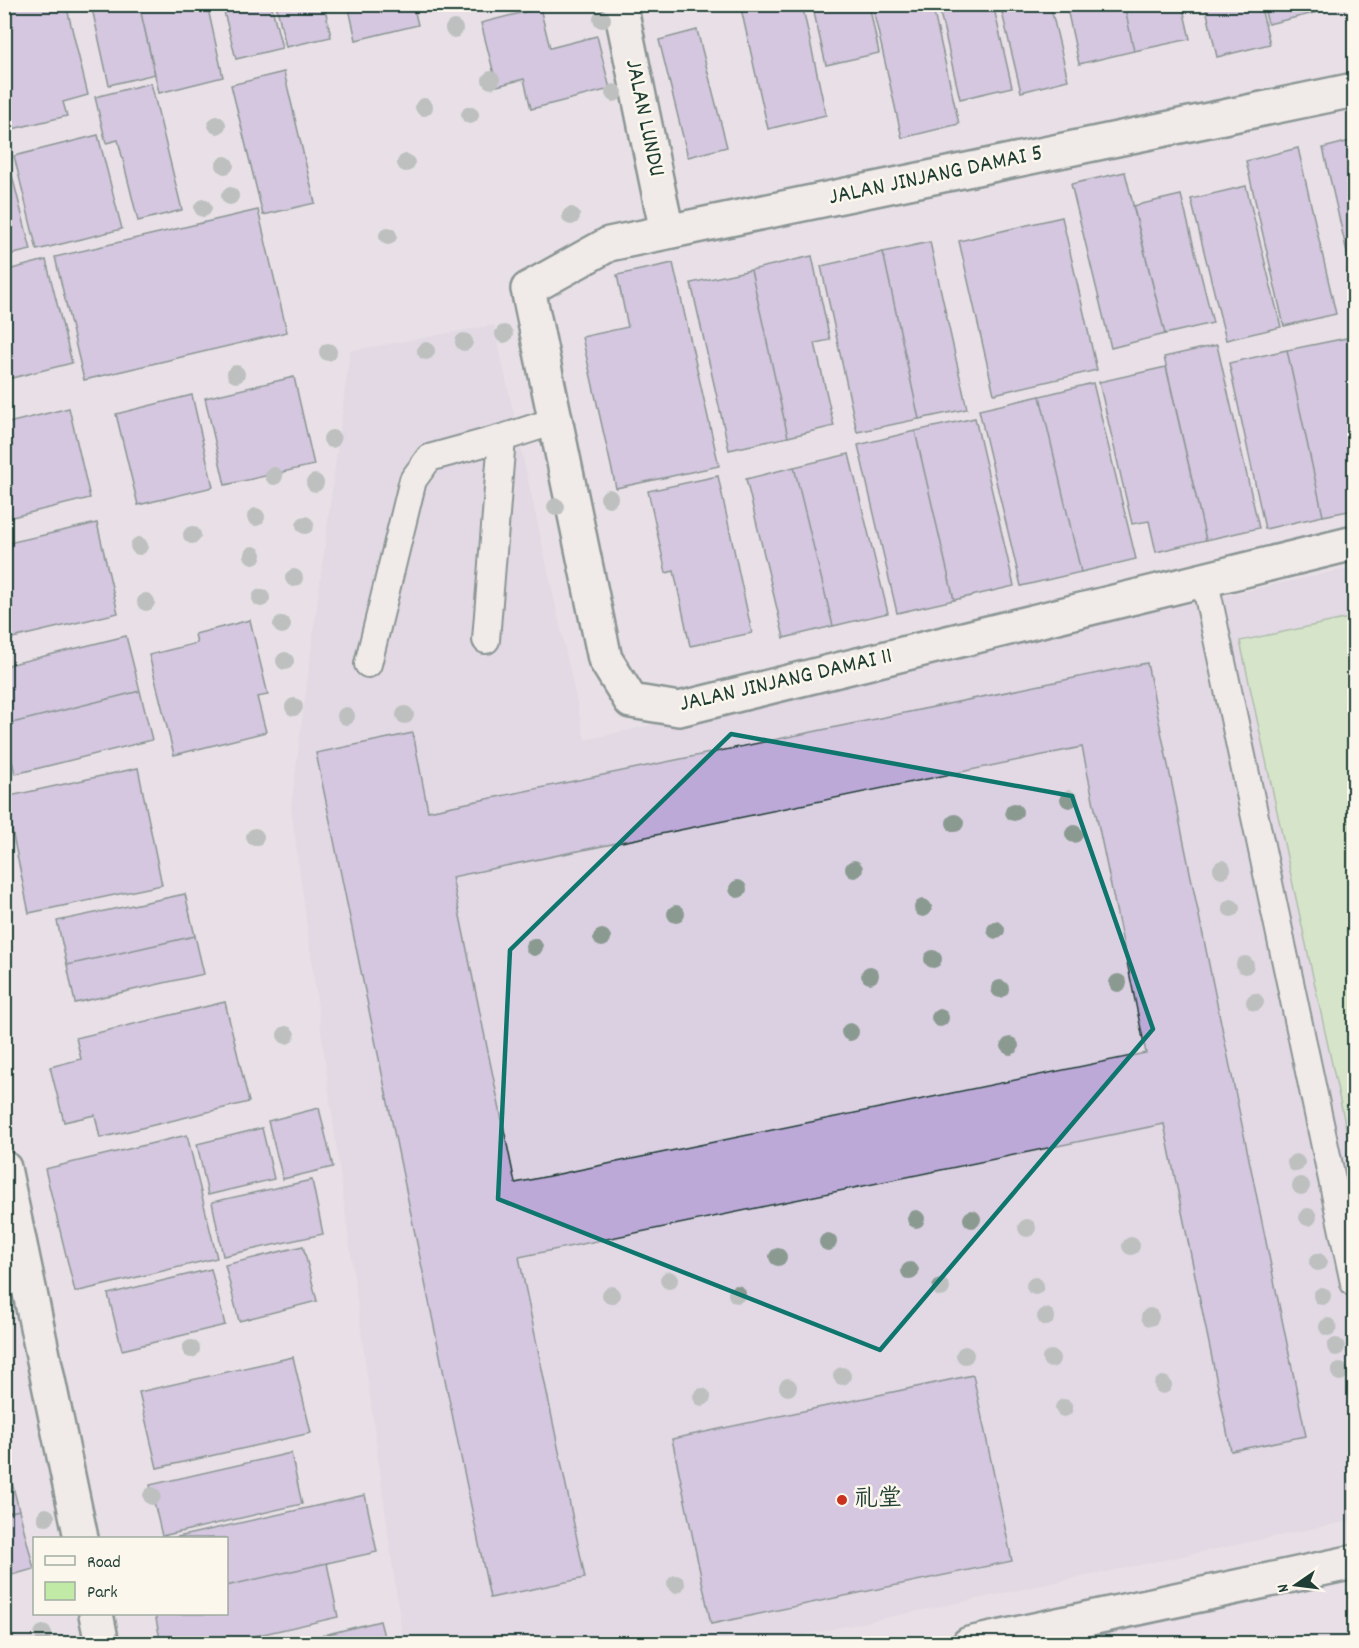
<svg xmlns="http://www.w3.org/2000/svg" width="1359" height="1648" font-family="Dekko,'LXGW WenKai TC',sans-serif">
<rect width="100%" height="100%" fill="#e8e0e6"/>
<filter id="ink" filterUnits="userSpaceOnUse"><feTurbulence type="fractalNoise" baseFrequency=".0167" numOctaves="2"/><feDisplacementMap in="SourceGraphic" scale="12" xChannelSelector="R" yChannelSelector="G"/><feConvolveMatrix kernelMatrix="1 2 1 2 8 2 1 2 1" color-interpolation-filters="sRGB"/></filter>
<g filter="url(#ink)">
<path fill="#dbd0e2" d="M494 325 585 740 1354 567V1520L798 1636 799 1643H403L291 807 350 351Z"/>
<path fill="#c0eaa6" stroke="#70946d" stroke-width="1.5" d="M1354 617V1165L1240 641Z"/>
<path fill="#bca9d8" stroke="#1f3d34" stroke-width="1.5" fill-rule="evenodd" d="M4 4H66L88 95 63 102 67 116 8 130 4 115Z
M91 4H139L155 74 109 85Z
M139 4H207L223 77 159 93Z
M222 4H271L282 48 236 59Z
M276 4H324L331 37 286 47Z
M348 4H413L418 25 356 40Z
M494 4H517L495 8Z
M740 4H802L826 115 768 129Z
M812 4H869L879 53 826 65Z
M872 4H932L959 124 902 138Z
M938 4H993L1012 87 960 99Z
M1000 4H1050L1068 80 1021 92Z
M1066 4H1124L1134 51 1079 64Z
M1124 4H1182L1190 39 1134 51Z
M1205 4H1260L1270 44 1217 57Z
M1263 4H1326L1327 10 1268 24Z
M1350 4H1354V24Z
M540 8 550 48 597 36 610 89 531 109 524 79 497 86 481 23Z
M697 30 727 147 688 157 659 40Z
M284 72 315 203 263 215 231 85Z
M151 83 182 210 138 221 118 140 106 143 95 97Z
M98 135 122 229 37 250 14 156Z
M1354 140V283L1323 148Z
M4 144 31 250 4 256Z
M1298 148 1336 314 1284 326 1246 161Z
M1125 172 1165 334 1111 348 1071 184Z
M1246 186 1281 327 1226 340 1191 199Z
M1181 195 1213 323 1165 334 1133 206Z
M258 210 287 332 84 380 55 257Z
M1062 217 1097 370 994 394 959 241Z
M930 242 967 409 919 419 883 252Z
M883 252 919 419 857 432 821 266Z
M812 256 830 340 815 343 834 426 788 437 751 270Z
M46 260 72 363 4 380V271Z
M673 263 719 466 616 488 582 337 628 327 617 275Z
M751 270 788 437 729 450 691 283Z
M1347 338 1354 375V510L1323 516 1287 350Z
M1217 345 1259 528 1206 540 1164 357Z
M1287 350 1323 516 1265 529 1229 363Z
M1166 367 1206 540 1156 552 1149 521 1132 524 1099 382Z
M294 377 314 465 225 485 205 398Z
M1093 383 1136 559 1081 572 1040 396Z
M192 395 213 487 138 505 116 414Z
M1040 396 1081 572 1021 586 979 410Z
M69 408 90 498 4 519V424Z
M975 418 1014 586 954 600 915 431Z
M915 431 954 600 897 613 858 445Z
M849 454 888 613 833 626 794 467Z
M794 467 833 626 784 638 746 479Z
M718 476 752 633 690 646 674 571 666 573 648 491Z
M97 523 118 613 4 640V544Z
M250 620 268 695 257 697 266 732 174 755 149 655 197 643 195 634Z
M126 636 140 691 4 725V666Z
M1147 663 1306 1436 1231 1451 1164 1124 519 1257 585 1578 490 1598 316 753 413 733 428 811ZM1082 747 1146 1053 515 1183 452 877Z
M140 691 152 740 15 774 4 725Z
M138 768 162 885 29 913 5 797Z
M185 894 195 936 67 965 57 921Z
M195 936 204 974 75 1003 67 965Z
M225 1002 249 1102 100 1138 95 1115 64 1122 50 1067 81 1059 76 1038Z
M319 1108 333 1167 283 1179 268 1121Z
M262 1128 274 1179 208 1195 197 1144Z
M187 1135 217 1258 75 1292 45 1169Z
M312 1180 323 1234 223 1256 212 1202Z
M303 1246 317 1301 239 1321 225 1265Z
M211 1269 225 1325 122 1350 108 1294Z
M293 1357 311 1433 157 1468 139 1392Z
M973 1375 1012 1561 711 1624 672 1439Z
M291 1453 302 1504 162 1536 150 1485Z
M4 1459H6L19 1510 4 1514Z
M365 1495 377 1552 327 1563 226 1586V1538H173Z
M19 1510 34 1569 4 1577V1514Z
M327 1563 338 1617 220 1644H161L155 1614H226V1586Z
M380 1621 386 1644H288Z
M1265 1636 1266 1644H1230Z"/>
<g fill="none" stroke-linecap="round" stroke-linejoin="round">
<defs>
<path id="lane" d="M1203 580 1208 596 1354 1283
M486 640 502 438
M368 664 413 480 429 458 502 438 555 421"/>
<path id="street" d="M620 4 667 232
M1354 90 609 244 528 289 605 659 631 701 679 709 1354 543
M4 1168 81 1538
M96 1614 102 1644
M969 1644 1354 1562"/>
</defs>
<use href="#lane" stroke="#1f3d34" stroke-width="30"/>
<use href="#street" stroke="#1f3d34" stroke-width="38"/>
<use href="#lane" stroke="#fbf7ec" stroke-width="26"/>
<use href="#street" stroke="#fbf7ec" stroke-width="33"/>
</g>
<g fill="#8b9a91">
<circle cx="602" cy="19" r="9"/>
<circle cx="454" cy="29" r="9"/>
<circle cx="491" cy="80" r="9"/>
<circle cx="614" cy="93" r="9"/>
<circle cx="424" cy="107" r="9"/>
<circle cx="470" cy="115" r="9"/>
<circle cx="217" cy="125" r="9"/>
<circle cx="406" cy="163" r="9"/>
<circle cx="225" cy="165" r="9"/>
<circle cx="230" cy="196" r="9"/>
<circle cx="203" cy="208" r="9"/>
<circle cx="571" cy="216" r="9"/>
<circle cx="388" cy="236" r="9"/>
<circle cx="504" cy="334" r="9"/>
<circle cx="464" cy="342" r="9"/>
<circle cx="426" cy="351" r="9"/>
<circle cx="328" cy="352" r="9"/>
<circle cx="236" cy="374" r="9"/>
<circle cx="332" cy="439" r="9"/>
<circle cx="274" cy="476" r="9"/>
<circle cx="315" cy="483" r="9"/>
<circle cx="609" cy="498" r="9"/>
<circle cx="556" cy="507" r="9"/>
<circle cx="256" cy="517" r="9"/>
<circle cx="305" cy="525" r="9"/>
<circle cx="192" cy="535" r="9"/>
<circle cx="139" cy="546" r="9"/>
<circle cx="253" cy="555" r="9"/>
<circle cx="294" cy="578" r="9"/>
<circle cx="261" cy="598" r="9"/>
<circle cx="146" cy="602" r="9"/>
<circle cx="282" cy="625" r="9"/>
<circle cx="285" cy="661" r="9"/>
<circle cx="294" cy="707" r="9"/>
<circle cx="405" cy="715" r="9"/>
<circle cx="346" cy="716" r="9"/>
<circle cx="1069" cy="799" r="9"/>
<circle cx="1014" cy="812" r="9"/>
<circle cx="955" cy="823" r="9"/>
<circle cx="1074" cy="834" r="9"/>
<circle cx="255" cy="837" r="9"/>
<circle cx="854" cy="869" r="9"/>
<circle cx="1222" cy="869" r="9"/>
<circle cx="738" cy="889" r="9"/>
<circle cx="923" cy="908" r="9"/>
<circle cx="1231" cy="908" r="9"/>
<circle cx="676" cy="914" r="9"/>
<circle cx="996" cy="930" r="9"/>
<circle cx="602" cy="938" r="9"/>
<circle cx="534" cy="947" r="9"/>
<circle cx="933" cy="959" r="9"/>
<circle cx="1245" cy="965" r="9"/>
<circle cx="870" cy="975" r="9"/>
<circle cx="1118" cy="983" r="9"/>
<circle cx="1000" cy="989" r="9"/>
<circle cx="1255" cy="1002" r="9"/>
<circle cx="940" cy="1018" r="9"/>
<circle cx="850" cy="1032" r="9"/>
<circle cx="286" cy="1035" r="9"/>
<circle cx="1010" cy="1046" r="9"/>
<circle cx="1296" cy="1163" r="9"/>
<circle cx="1301" cy="1186" r="9"/>
<circle cx="1308" cy="1217" r="9"/>
<circle cx="916" cy="1219" r="9"/>
<circle cx="972" cy="1219" r="9"/>
<circle cx="1027" cy="1228" r="9"/>
<circle cx="828" cy="1242" r="9"/>
<circle cx="1131" cy="1246" r="9"/>
<circle cx="778" cy="1257" r="9"/>
<circle cx="1318" cy="1262" r="9"/>
<circle cx="910" cy="1271" r="9"/>
<circle cx="669" cy="1280" r="9"/>
<circle cx="1035" cy="1286" r="9"/>
<circle cx="941" cy="1288" r="9"/>
<circle cx="737" cy="1294" r="9"/>
<circle cx="611" cy="1295" r="9"/>
<circle cx="1322" cy="1296" r="9"/>
<circle cx="1046" cy="1317" r="9"/>
<circle cx="1150" cy="1317" r="9"/>
<circle cx="1328" cy="1327" r="9"/>
<circle cx="1336" cy="1347" r="9"/>
<circle cx="191" cy="1349" r="9"/>
<circle cx="965" cy="1355" r="9"/>
<circle cx="1051" cy="1359" r="9"/>
<circle cx="1340" cy="1372" r="9"/>
<circle cx="842" cy="1376" r="9"/>
<circle cx="1163" cy="1385" r="9"/>
<circle cx="788" cy="1387" r="9"/>
<circle cx="702" cy="1397" r="9"/>
<circle cx="1064" cy="1408" r="9"/>
<circle cx="152" cy="1496" r="9"/>
<circle cx="46" cy="1517" r="9"/>
<circle cx="676" cy="1584" r="9"/>
<circle cx="43" cy="1634" r="9"/>
</g>
</g>
<path d="M0 0H1359V1648H0ZM731 734 1072 796 1153 1029 880 1350 498 1199 510 950Z" fill="#e8e0e6" fill-opacity=".55" fill-rule="evenodd"/>
<path fill="none" stroke="#0f766e" stroke-width="4.5" stroke-linejoin="round" d="M731 734 1072 796 1153 1029 880 1350 498 1199 510 950Z"/>
<circle fill="#c8321e" stroke="#fbf7ec" stroke-width="2" cx="842" cy="1500" r="6"/>
<g text-anchor="middle" dominant-baseline="central" stroke-width="5" stroke-linejoin="round" paint-order="stroke">
<g font-size="24" fill="#1f3d34" stroke="#fbf7ec">
<text transform="translate(644 118) rotate(78)">JALAN LUNDU</text>
<text transform="translate(936 176) rotate(-12)">JALAN JINJANG DAMAI 5</text>
<text transform="translate(786 681) rotate(-13)">JALAN JINJANG DAMAI 11</text>
</g>
<g font-size="24" fill="#1f3d34" stroke="#fbf7ec" text-anchor="start">
<text x="854" y="1500">礼堂</text>
</g>
</g>
<rect width="1359" height="1648" fill="none" stroke="#fbf7ec" stroke-width="24"/>
<rect x="12" y="12" width="1335" height="1624" fill="none" stroke="#1f3d34" stroke-width="2" filter="url(#ink)"/>
<rect x="33" y="1537" width="195" height="78" fill="#fbf7ec" stroke="#a3ada2" stroke-width="1.5"/>
<rect x="45" y="1556" width="30" height="9" fill="#fbf7ec" stroke="#a3ada2" stroke-width="1.5"/>
<text x="87" y="1567" font-size="18" fill="#1f3d34">Road</text>
<rect x="45" y="1582" width="30" height="18" fill="#c0eaa6" stroke="#a3ada2" stroke-width="1.5"/>
<text x="87" y="1597" font-size="18" fill="#1f3d34">Park</text>
<g transform="translate(1296 1585) rotate(256)" stroke="#fbf7ec" stroke-width="4.5" paint-order="stroke">
<path d="M0-4.5L10 22L0 15L-10 22Z" fill="#1f3d34"/>
<text y="-9" font-size="16" font-weight="bold" text-anchor="middle" fill="#1f3d34">N</text>
</g>
</svg>
